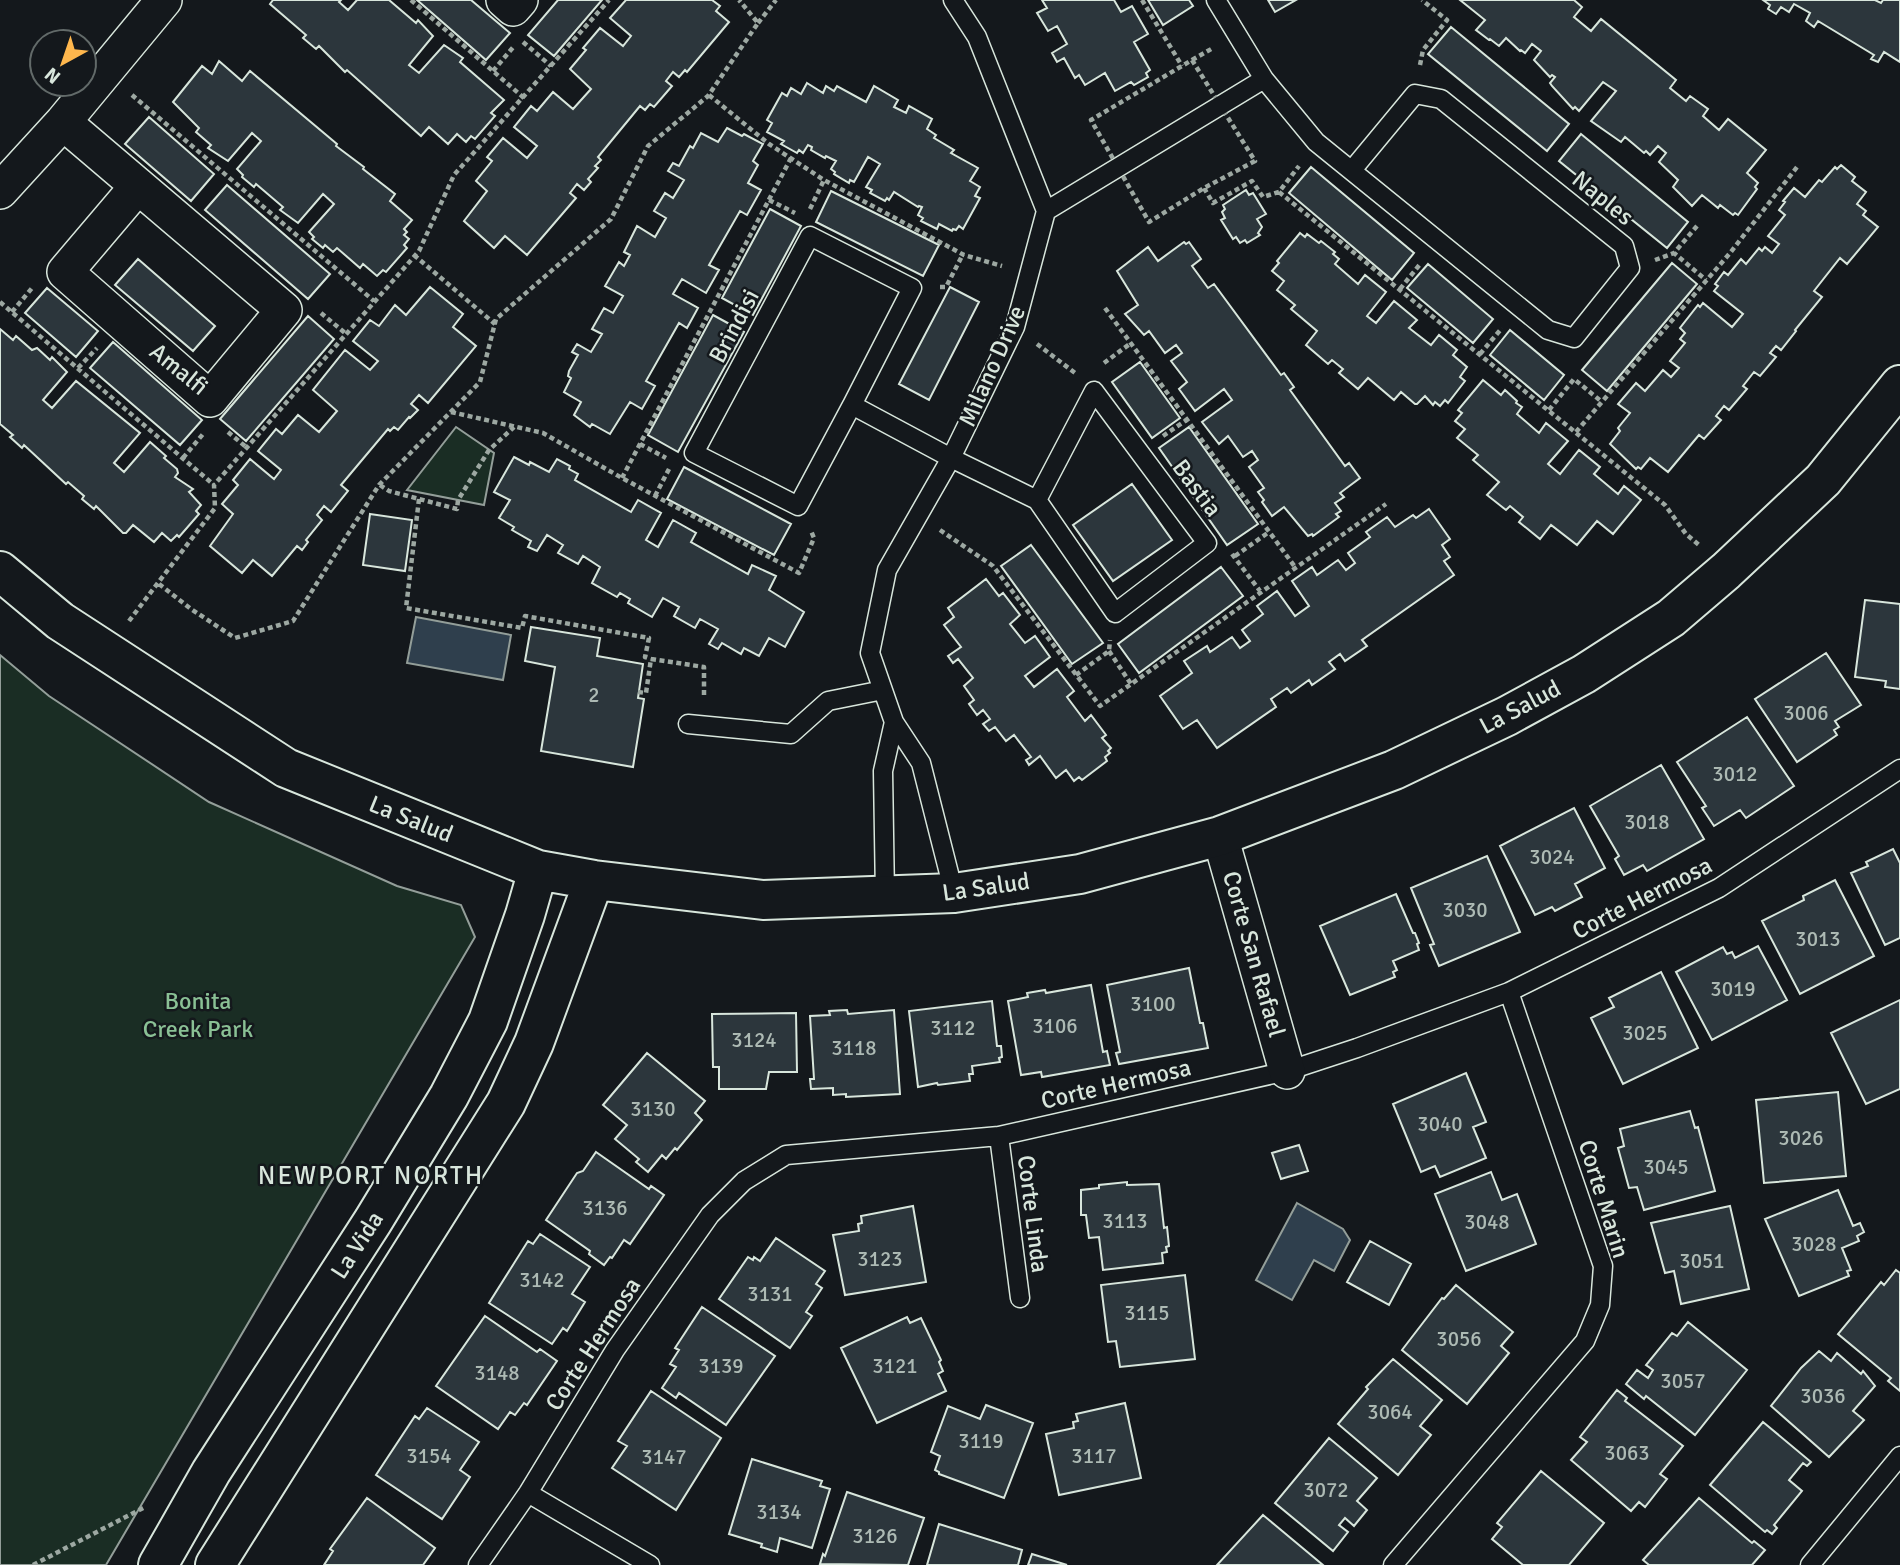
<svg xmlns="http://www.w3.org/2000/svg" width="1900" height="1565" font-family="Signika,sans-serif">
<rect width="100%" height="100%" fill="#14181c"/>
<path fill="#1a2d24" stroke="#939e99" stroke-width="2" d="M456 427 494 453 484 505 407 490Z
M0 655 49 696 209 802 397 886 461 905 475 937 106 1565H0Z"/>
<path fill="#2f3f4d" stroke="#939e99" stroke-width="2" d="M416 617 511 635 503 680 407 663Z
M1297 1203 1343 1229 1350 1240 1334 1271 1314 1260 1292 1300 1256 1280Z"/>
<path fill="#2c363c" stroke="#d8e6dc" stroke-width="2" d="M273 0H341L339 2 348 10 357 0H389L416 23 418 20 433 36 409 65 419 73 444 45 463 58 460 62 504 100 491 113 495 116 475 139 471 136 466 142 457 134 448 144 429 127 421 136 347 70 345 72 319 46 316 49 303 38 306 35 270 4Z
M417 0H471L510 33 486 60Z
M558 0H602L554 56 528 35Z
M626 0H712L720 6 716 11 729 22 687 72 685 70 679 77 673 72 666 81 672 86 654 107 650 104 645 110 640 106 598 157 601 160 595 166 598 168 588 179 591 182 584 190 577 184 570 193 576 198 527 255 505 236 494 248 464 221 487 191 476 181 492 161 487 157 503 138 527 158 537 146 514 127 531 106 537 111 553 92 573 109 591 89 570 69 586 50 583 48 600 28 623 46 631 36 610 18Z
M1042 0H1114L1121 12 1132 6 1148 34 1134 42 1150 70 1146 73 1148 77 1134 85 1131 82 1115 91 1105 73 1085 85 1079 75 1075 78 1064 58 1057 62 1052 53 1067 44 1057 26 1048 31 1037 13 1047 8Z
M1148 0H1189L1193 6 1163 25Z
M1268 0H1296L1275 12Z
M1460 0H1574L1582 7 1574 17 1591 31 1601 19 1676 80 1670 88 1686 101 1690 96 1708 109 1703 116 1719 130 1728 119 1766 150 1747 173 1758 183 1755 187 1757 189 1738 215 1735 213 1733 215 1720 205 1718 208 1702 195 1692 206 1673 187 1678 180 1659 162 1666 153 1658 146 1650 155 1646 151 1644 153 1625 137 1621 142 1591 121 1616 91 1603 82 1579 111 1575 107 1573 109 1552 86 1550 83 1555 77 1552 75 1550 77 1534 60 1541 51 1532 44 1525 53 1521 50 1520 51 1506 38 1499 46 1490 39 1489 40 1476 30 1485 20Z
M1763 0H1875L1881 3 1883 0H1900V62L1884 52 1878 62 1871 59 1874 55 1818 21 1814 27 1806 21 1810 13 1794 4 1789 12 1781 7 1776 14 1768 9 1770 5Z
M1451 27 1569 124 1547 151 1428 54Z
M219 61 242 81 250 71 337 144 336 146 364 167 363 169 395 194 390 201 412 220 404 229 407 232 404 235 409 239 404 245 407 248 386 272 383 270 377 276 363 264 360 268 337 248 333 252 325 245 323 248 312 239 314 237 309 232 334 204 323 194 298 223 280 210 283 207 256 184 254 187 242 177 243 175 237 169 261 141 252 133 228 161 208 148 211 145 196 132 199 128 173 102 202 66 212 74Z
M807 83 823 93 826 86 834 91 837 86 866 102 874 86 898 100 894 107 906 113 909 106 932 119 927 129 936 135 934 138 954 150 951 153 978 168 970 181 980 187 975 196 980 198 963 229 959 226 956 230 953 229 952 231 939 224 937 229 921 221 923 218 918 215 922 207 919 206 918 207 894 192 889 200 887 198 885 201 870 193 872 190 866 187 880 164 868 157 854 182 850 180 849 183 834 174 835 172 831 169 836 161 826 156 825 158 811 150 812 147 808 145 803 153 799 150 797 153 781 144 784 141 767 132 772 123 767 120 782 93 787 96 791 88 801 94Z
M149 117 214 174 191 201 125 144Z
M727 128 742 136 744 134 763 144 753 161 758 165 748 183 761 190 747 215 740 211 709 265 719 270 706 293 682 279 673 294 698 308 687 328 679 323 646 381 655 386 642 409 630 402 610 434 592 424 590 427 574 415 581 402 564 392 571 378 568 376 569 371 578 355 572 352 577 344 591 352 602 334 592 329 604 308 613 313 623 296 605 286 619 262 624 266 630 255 624 252 637 226 655 237 666 218 654 211 665 193 673 198 684 180 668 171 673 163 679 166 690 146 693 148 701 133 718 142Z
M1581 134 1688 222 1667 248 1559 161Z
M1841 165 1855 177 1852 181 1866 192 1857 204 1866 211 1863 215 1878 227 1847 264 1840 258 1814 291 1822 297 1795 330 1796 331 1781 350 1776 346 1770 353 1776 357 1760 376 1754 372 1743 386 1747 389 1729 410 1724 406 1716 416 1721 420 1704 439 1699 435 1668 472 1650 458 1641 469 1638 467 1636 469 1610 444 1620 431 1618 428 1630 413 1618 404 1636 383 1645 391 1663 370 1671 377 1679 368 1670 361 1685 343 1680 339 1685 333 1680 328 1698 305 1700 307 1703 303 1732 327 1743 314 1714 291 1718 286 1715 284 1724 272 1728 275 1741 259 1746 264 1759 248 1762 251 1765 247 1772 253 1779 244 1768 236 1785 215 1779 210 1785 202 1783 201 1794 188 1805 197 1819 180 1822 182 1835 167 1837 169Z
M1311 167 1414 253 1392 280 1289 193Z
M227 185 330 274 308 299 205 210Z
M1246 190 1249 195 1253 193 1266 214 1257 219 1262 227 1258 233 1260 235 1247 243 1245 240 1240 243 1236 237 1233 239 1221 220 1225 218 1222 212 1225 209 1223 205Z
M831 191 939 245 923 276 816 222Z
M770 209 801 226 753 315 722 298Z
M1300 233 1305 237 1307 234 1319 243 1321 241 1335 252 1333 254 1339 259 1335 264 1358 284 1365 275 1386 292 1367 316 1376 323 1394 301 1417 320 1409 328 1431 345 1439 335 1457 350 1453 355 1467 367 1460 377 1465 381 1448 403 1445 400 1440 406 1435 402 1433 405 1425 396 1417 404H1415L1401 392 1394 400 1368 378 1358 389 1339 373 1343 369 1332 360 1328 364 1306 345 1317 331 1291 309 1295 305 1277 290 1284 281 1272 271 1279 263 1277 261Z
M1184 242 1186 244 1189 242 1201 259 1192 266 1208 288 1214 284 1281 375 1284 373 1294 387 1290 390 1345 466 1349 463 1360 478 1340 493 1344 497 1335 503 1341 511 1336 514 1339 517 1313 536 1312 534 1308 536 1284 507 1272 516 1262 502 1264 500 1258 492 1264 488 1249 467 1258 460 1252 451 1243 457 1228 436 1219 444 1202 422 1232 400 1224 389 1195 411 1179 389 1187 382 1171 361 1182 353 1176 345 1165 353 1149 331 1144 335 1125 314 1138 305 1117 271 1148 247 1158 261Z
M138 259 215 326 193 351 115 285Z
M1672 263 1697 284 1607 391 1582 370Z
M1428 264 1493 319 1473 343 1407 288Z
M430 287 463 314 453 327 476 346 428 403 419 395 411 404 418 410 410 418 409 417 398 430 394 427 390 431 388 429 341 485 348 491 331 512 324 506 317 515 322 520 306 540 308 542 302 550 297 546 272 576 253 560 242 573 210 546 233 514 222 504 238 485 233 480 250 459 274 479 281 470 258 451 276 429 282 434 298 415 319 432 337 411 313 390 345 350 370 370 378 361 353 341 370 320 379 326 395 305 406 315Z
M950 287 979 302 929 400 899 384Z
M47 288 98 331 76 357 25 313Z
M713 315 744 332 678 452 648 435Z
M308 316 334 339 246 441 220 419Z
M0 329 13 340 16 336 32 350 37 348 50 360 52 357 67 372 43 400 52 408 76 381 140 433 114 463 124 472 150 442 166 456 164 458 177 469 178 473 175 477 193 489 189 492 201 505 196 511 199 514 179 537 177 535 171 541 162 533 154 542 133 525 126 533H123L96 506 94 509 82 499 84 496 68 482 66 484 24 445 22 448 10 437 13 435 0 424Z
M1510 330 1564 375 1544 400 1490 355Z
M113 342 202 420 180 445 90 368Z
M1140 362 1180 418 1152 438 1112 382Z
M1483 380 1501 395 1505 390 1517 401 1516 403 1522 407 1517 414 1539 433 1546 423 1568 441 1548 464 1560 474 1579 450 1600 467 1594 474 1618 494 1624 486 1641 500 1613 534 1597 521 1577 545 1551 525 1540 539 1519 522 1523 517 1510 506 1506 510 1487 495 1499 482 1473 460 1478 455 1457 438 1465 429 1455 421 1462 413 1458 410Z
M1189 427 1258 524 1227 545 1159 448Z
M514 457 529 465 530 462 549 472 557 459 570 466 569 469 578 474 575 480 631 512 638 500 661 513 646 540 658 547 673 520 696 533 691 542 748 574 752 565 776 576 769 590 804 612 785 647 769 638 759 656 744 648 741 654 722 643 718 649 709 644 718 629 700 619 695 628 674 616 679 607 663 598 652 617 628 603 630 599 620 593 617 597 592 583 600 567 583 556 578 564 558 553 563 545 547 535 537 551 528 547 531 541 512 530 514 527 499 518 510 500 494 492Z
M684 467 791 524 774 555 667 499Z
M1132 484 1172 540 1113 581 1073 525Z
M1429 509 1450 539 1442 545 1450 557 1444 561 1454 575 1362 640 1367 646 1345 661 1340 654 1329 662 1335 669 1312 685 1309 680 1291 693 1287 688 1271 699 1276 707 1217 748 1197 720 1183 729 1160 696 1192 673 1184 661 1207 646 1210 652 1232 637 1240 648 1250 641 1242 630 1263 614 1257 606 1277 591 1295 616 1309 606 1292 581 1312 567 1317 575 1338 560 1346 570 1355 563 1348 553 1370 537 1366 532 1387 517 1395 527 1413 515 1416 518Z
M370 514 412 520 405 571 363 565Z
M1031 545 1103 643 1072 664 1001 566Z
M1221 567 1243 596 1139 673 1118 644Z
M986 579 999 596 1003 593 1020 615 1010 624 1025 643 1035 636 1050 657 1025 676 1034 687 1057 669 1074 691 1067 697 1085 721 1091 715 1106 735 1102 738 1111 748 1108 751 1110 753 1105 757 1107 761 1082 780 1079 777 1074 781 1066 770 1056 778 1040 756 1029 765 1026 760 1031 757 1014 735 1006 741 995 727 989 731 983 724 990 719 983 710 977 715 969 704 974 700 964 686 973 678 958 659 953 663 948 656 961 647 944 625 954 617 948 608Z
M1865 600 1900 604V689L1885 687 1886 681 1855 677Z
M531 627 600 638 597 656 643 664 638 698 644 699 633 767 541 751 555 667 525 661Z
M1826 653 1861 705 1835 721 1839 727 1834 730 1837 735 1797 762 1755 699Z
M1747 717 1794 786 1746 818 1740 810 1714 826 1702 808 1706 806 1677 762Z
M1661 765 1704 839 1647 871 1643 865 1624 875 1615 859 1619 856 1590 806Z
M1574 808 1605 868 1575 884 1582 897 1555 911 1552 907 1535 915 1500 846Z
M1893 849 1900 863V938L1885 945 1851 873 1868 866 1866 862Z
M1487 856 1520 932 1439 966 1430 945 1434 944 1411 888Z
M1835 880 1874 956 1800 994 1762 921 1804 900 1803 896Z
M1396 894 1413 933H1415L1419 943 1417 944 1419 950 1393 961 1397 970 1393 972 1395 977 1350 995 1320 926Z
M1758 946 1787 1000 1712 1040 1676 972 1723 947 1727 954 1732 952 1735 958Z
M1189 968 1200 1023H1203L1208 1048 1119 1064 1116 1053 1120 1052 1107 985Z
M1661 972 1698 1048 1623 1084 1591 1018 1614 1007 1609 998Z
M1091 985 1103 1052 1107 1051 1110 1065 1042 1077 1041 1072 1021 1075 1008 1001 1028 997 1027 993 1045 990 1046 993Z
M1900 1000V1089L1866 1104 1831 1033Z
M992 1001 997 1046H1001L1002 1057 999 1058 1000 1062 972 1066 973 1074H969L970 1081 938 1085 937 1083 918 1087 909 1011Z
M847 1010 848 1014 894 1010 900 1094 846 1097V1094L833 1095V1088L811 1089 810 1079H814L810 1016 830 1015 829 1011Z
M796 1013 797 1072H769L766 1089H719V1067H713L712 1014Z
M647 1053 705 1101 695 1113 702 1120 677 1150 675 1148 666 1159 662 1155 648 1172 636 1162 639 1159 615 1139 627 1125 603 1105Z
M1466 1073 1486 1122 1473 1127 1486 1158 1440 1177 1435 1166 1421 1172 1393 1104Z
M1838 1092 1846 1176 1764 1183 1756 1100Z
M1690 1111 1695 1128 1698 1127 1715 1191 1644 1210 1637 1187 1629 1188 1618 1148 1624 1146 1620 1129Z
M1299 1145 1308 1171 1281 1179 1272 1153Z
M596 1152 649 1189 651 1186 664 1195 630 1244 624 1240 612 1258 610 1257 604 1265 589 1254 590 1251 546 1220 577 1173 583 1171Z
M1491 1172 1502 1200 1517 1194 1536 1244 1466 1271 1435 1194Z
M1127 1182V1185L1159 1184 1164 1228 1167 1227 1169 1246 1166 1247 1167 1252 1162 1253 1163 1263 1103 1270 1099 1237 1089 1238 1086 1215H1081V1190L1099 1188V1185Z
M1838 1190 1853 1226 1860 1223 1864 1232 1857 1236 1859 1241 1842 1248 1851 1270 1847 1271 1849 1276 1799 1296 1765 1219Z
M913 1206 926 1282 845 1295 833 1235 859 1231 858 1224 862 1223 861 1216Z
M1730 1206 1749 1289 1681 1304 1674 1271 1665 1273 1651 1223Z
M540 1234 590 1267 572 1294 585 1302 567 1331 563 1328 552 1344 489 1303 528 1241 533 1244Z
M776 1238 825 1271 816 1284 822 1288 806 1312 812 1316 790 1348 719 1299 748 1257 753 1260 754 1257 760 1261Z
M1370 1241 1411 1264 1389 1305 1347 1282Z
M1896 1270 1900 1273V1391L1888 1381 1891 1378 1838 1334 1881 1282 1884 1285Z
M1185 1275 1195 1359 1120 1367 1116 1341 1108 1342 1101 1285Z
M1456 1285 1513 1332 1501 1346 1509 1353 1467 1404 1402 1350 1442 1298 1444 1299Z
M702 1307 775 1356 726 1425 679 1393 676 1398 662 1388 676 1367 670 1364 679 1350 675 1348Z
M485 1316 537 1352 540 1349 557 1361 527 1405 524 1403 515 1415 510 1412 498 1429 436 1386Z
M907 1317 910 1323 921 1318 941 1360 939 1362 943 1371 938 1374 946 1391 877 1423 841 1348Z
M1688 1322 1747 1370 1695 1435 1646 1396 1644 1399 1626 1384 1637 1370 1648 1378 1653 1370 1646 1365 1672 1333 1677 1336Z
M1819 1351 1831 1361 1837 1353 1861 1374 1863 1371 1875 1386 1853 1411 1864 1420 1829 1457 1771 1406 1801 1368Z
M1393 1359 1442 1400 1420 1426 1431 1435 1398 1475 1338 1424 1368 1389 1366 1387Z
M1617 1390 1627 1398 1625 1401 1683 1446 1660 1474 1667 1479 1645 1507 1639 1502 1631 1511 1571 1460 1587 1442 1580 1437Z
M651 1391 721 1438 676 1510 612 1468 627 1446 618 1441Z
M1125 1403 1141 1478 1059 1495 1046 1434 1074 1428 1073 1422 1078 1421 1076 1414Z
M986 1405 1033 1423 1004 1498 939 1474V1472L935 1470 940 1456 931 1452 948 1406 980 1419Z
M427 1408 479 1442 460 1470 470 1477 442 1519 376 1475 415 1416 419 1419Z
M1763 1422 1811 1462 1807 1466 1803 1463 1789 1480 1802 1491 1774 1525 1777 1528 1772 1534 1767 1530 1765 1532 1710 1485Z
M1329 1438 1377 1478 1357 1501 1367 1510 1354 1526 1345 1518 1339 1525 1348 1532 1333 1551 1275 1503Z
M752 1459 822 1481 820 1486 830 1489 812 1548 780 1538 777 1552 761 1547 762 1544 729 1534Z
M1541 1471 1604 1523 1569 1565H1523L1492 1539 1502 1527 1497 1523Z
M847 1492 924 1518 908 1565 820 1564 823 1554 825 1556Z
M367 1498 435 1548 423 1565H324L333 1551 330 1549Z
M1699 1498 1752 1543 1754 1541 1765 1550 1752 1565H1649L1643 1560Z
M1263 1515 1323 1565H1217Z
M939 1524 1022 1550 1018 1565H927Z
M1032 1554 1067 1565H1028Z"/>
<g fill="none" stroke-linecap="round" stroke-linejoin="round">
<defs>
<path id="lane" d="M953 0 977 37 1046 211 1015 327 951 458 887 570 870 653 894 722 921 763 954 893
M1216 0 1264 79 1316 142 1548 330 1574 338 1630 268 1624 246 1441 99 1415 94 1352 170
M1046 211 1264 79
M852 405 798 506 694 453 810 236 912 288 852 405 951 458 1037 500 1115 613 1207 543 1094 391 1037 500
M688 724 791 734 828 701 883 690
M885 897 883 771 894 722
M999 1136 1020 1298
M528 1493 650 1565
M478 1565 528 1493 615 1350 710 1215 744 1181 786 1155 999 1136 1287 1071 1357 1048 1509 992 1719 888 1900 769
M1393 1565 1585 1341 1600 1305 1603 1266 1509 992
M1810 1565 1900 1456"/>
<path id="street" d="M504 0 513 8 520 0
M63 122 284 310 210 399 65 272 138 186
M0 191 63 122 164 0
M1220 836 1287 1071"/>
<path id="secondary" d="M0 571 60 621 286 768 538 870 594 880 763 900 954 893 1080 874 1220 836 1394 770 1507 716 1584 674 1671 618 1726 571 1823 480 1900 385
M158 1565 211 1472 373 1221 449 1096 488 1021 525 915 538 870
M215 1565 506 1103 534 1043 594 880"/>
</defs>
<use href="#lane" stroke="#d8e6dc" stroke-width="21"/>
<use href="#street" stroke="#d8e6dc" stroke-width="38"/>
<use href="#secondary" stroke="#d8e6dc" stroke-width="42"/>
<path stroke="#9da8a2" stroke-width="4.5" stroke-dasharray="5 3.5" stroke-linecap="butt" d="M411 0 524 98
M1142 0 1182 66
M758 23 776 0
M523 42 551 66
M1192 60 1255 161 1204 188 1149 222 1091 120Z
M1192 60 1213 48
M1420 65 1423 50 1447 20 1422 0
M493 71 515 45
M132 95 374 301
M709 95 769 144 824 180 964 255 1002 266
M1204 188 1213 203 1252 181 1263 197 1279 192 1299 166
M1279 192 1665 505 1686 534 1699 545
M769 200 795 213
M810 209 824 180
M1697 226 1674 253 1706 280
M414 255 495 324
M1655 260 1674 253
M940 287H946L963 254
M1400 289 1421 263
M0 302 214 485
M1105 308 1295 567
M12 312 32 288
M321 313 345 333
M1037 344 1075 373
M1480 354 1502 328
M1104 363 1131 343
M78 368 97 348
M1549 410 1574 379 1602 402
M451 412 543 433 622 478 799 573 814 538 811 531
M228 432 246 447
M1576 432 1730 253 1797 167
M1163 436 1188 419
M640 444 666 458
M183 458 203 434
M622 478 791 158
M380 485 389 491 457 509 458 500 489 450 514 427
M655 496 670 467
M419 499 406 608 522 628 525 616 649 638 645 657 651 659
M940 530 993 566 1100 706 1386 504
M1232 554 1260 591
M1235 556 1269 532
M159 584 191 609 235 638 293 621 379 485 480 382 496 319 611 219 648 146 708 96 758 23 739 0
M129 621 215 508 214 485 419 251 454 175 609 0
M1109 651 1131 684
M1076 675 1109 651 1110 640
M638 692 646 693 651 659 704 667V696
M33 1565 145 1507"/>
<use href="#lane" stroke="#14181c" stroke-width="18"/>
<use href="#street" stroke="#14181c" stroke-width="35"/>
<use href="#secondary" stroke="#14181c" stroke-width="38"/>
</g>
<g text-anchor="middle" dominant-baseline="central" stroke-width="5" stroke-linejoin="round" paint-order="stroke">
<g font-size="21" fill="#adbab4">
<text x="594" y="695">2</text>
<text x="1806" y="713">3006</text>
<text x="1735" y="774">3012</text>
<text x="1647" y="822">3018</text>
<text x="1552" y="857">3024</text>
<text x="1465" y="910">3030</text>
<text x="1818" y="939">3013</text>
<text x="1733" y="989">3019</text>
<text x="1153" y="1004">3100</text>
<text x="1055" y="1026">3106</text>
<text x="953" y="1028">3112</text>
<text x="1645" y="1033">3025</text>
<text x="754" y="1040">3124</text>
<text x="854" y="1048">3118</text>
<text x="653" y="1109">3130</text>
<text x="1440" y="1124">3040</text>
<text x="1801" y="1138">3026</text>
<text x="1666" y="1167">3045</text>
<text x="605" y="1208">3136</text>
<text x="1125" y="1221">3113</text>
<text x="1487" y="1222">3048</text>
<text x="1814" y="1244">3028</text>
<text x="880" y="1259">3123</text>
<text x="1702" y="1261">3051</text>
<text x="542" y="1280">3142</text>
<text x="770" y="1294">3131</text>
<text x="1147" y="1313">3115</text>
<text x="1459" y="1339">3056</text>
<text x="721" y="1366">3139</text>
<text x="895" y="1366">3121</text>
<text x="497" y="1373">3148</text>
<text x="1683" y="1381">3057</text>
<text x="1823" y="1396">3036</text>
<text x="1390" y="1412">3064</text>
<text x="981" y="1441">3119</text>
<text x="1627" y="1453">3063</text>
<text x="429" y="1456">3154</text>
<text x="1094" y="1456">3117</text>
<text x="664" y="1457">3147</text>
<text x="1326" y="1490">3072</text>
<text x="779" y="1512">3134</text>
<text x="875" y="1536">3126</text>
</g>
<g font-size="24" fill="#d8e6dc" stroke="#14181c">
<text transform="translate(1603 198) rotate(39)">Naples</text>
<text transform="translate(734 326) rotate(-62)">Brindisi</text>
<text transform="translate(992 366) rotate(-66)">Milano Drive</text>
<text transform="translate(179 369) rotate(39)">Amalfi</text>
<text transform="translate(1197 488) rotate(53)">Bastia</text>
<text transform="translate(1520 707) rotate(-28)">La Salud</text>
<text transform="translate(411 819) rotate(22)">La Salud</text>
<text transform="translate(986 887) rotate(-8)">La Salud</text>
<text transform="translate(1642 898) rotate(-27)">Corte Hermosa</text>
<text transform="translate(1254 954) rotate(74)">Corte San Rafael</text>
<text transform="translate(1116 1084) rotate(-13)">Corte Hermosa</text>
<text transform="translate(1604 1199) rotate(73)">Corte Marin</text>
<text transform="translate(1033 1214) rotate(83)">Corte Linda</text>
<text transform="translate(357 1245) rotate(-57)">La Vida</text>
<text transform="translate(593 1344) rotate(-57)">Corte Hermosa</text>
</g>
<g font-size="24" fill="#8ac095" stroke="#14181c">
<text x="198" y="1001">Bonita<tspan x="198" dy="28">Creek Park</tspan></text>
</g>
<g font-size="26" letter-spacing="2" fill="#d8e6dc" stroke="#14181c">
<text x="371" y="1176">NEWPORT NORTH</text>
</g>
</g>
<g transform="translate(63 63) rotate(220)"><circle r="33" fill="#14181c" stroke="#626a69" stroke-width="2"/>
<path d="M0-5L12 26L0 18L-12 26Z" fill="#ffb74d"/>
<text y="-10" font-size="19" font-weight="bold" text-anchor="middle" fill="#d8e6dc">N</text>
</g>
</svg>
